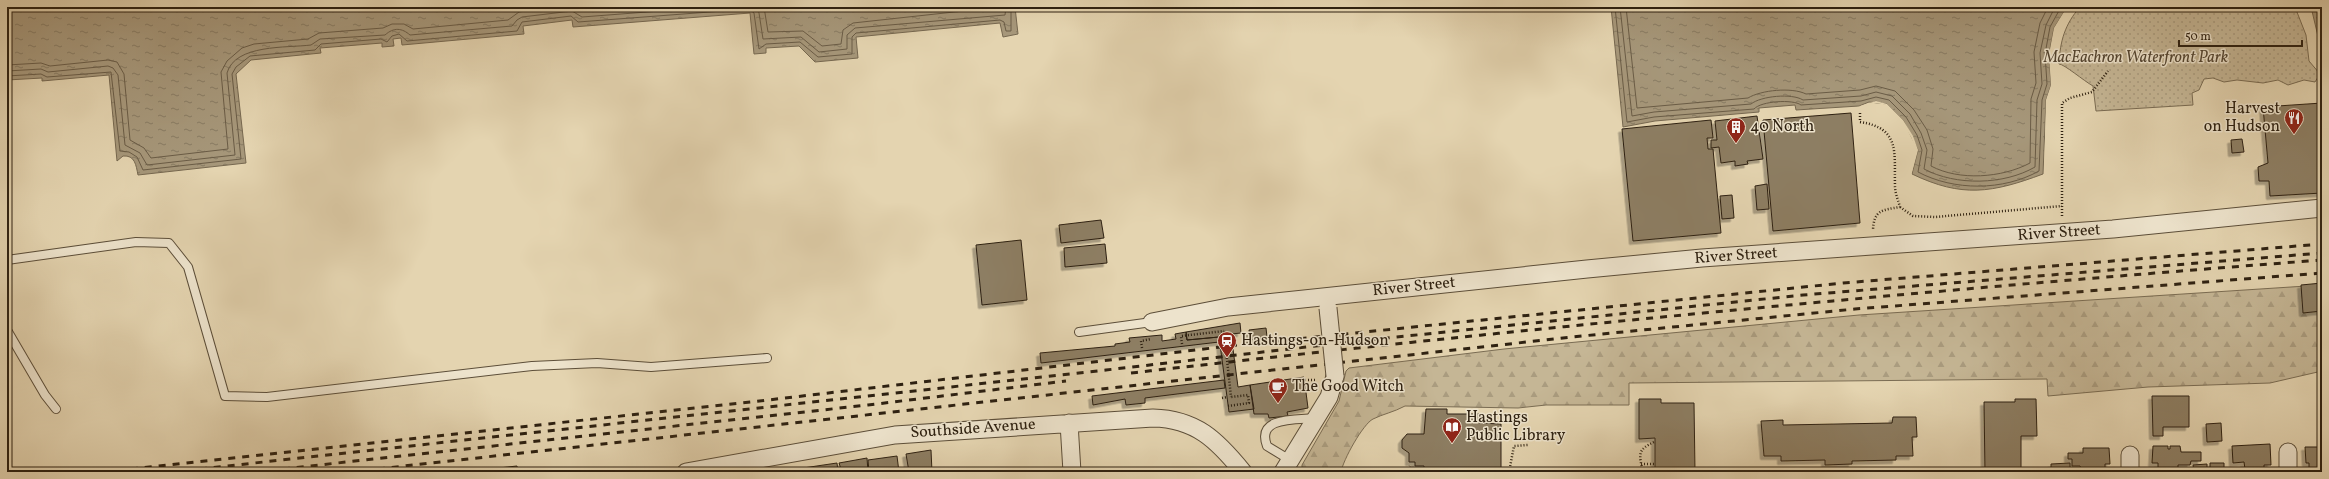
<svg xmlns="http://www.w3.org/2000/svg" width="2329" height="479" font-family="Vollkorn,serif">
<defs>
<pattern id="grass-dots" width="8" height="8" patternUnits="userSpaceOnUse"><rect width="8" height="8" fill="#c5b695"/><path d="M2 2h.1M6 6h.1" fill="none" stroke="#aa9c7f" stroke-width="1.8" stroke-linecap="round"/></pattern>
<pattern id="forest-firs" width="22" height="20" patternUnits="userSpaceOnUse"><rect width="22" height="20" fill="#c5b695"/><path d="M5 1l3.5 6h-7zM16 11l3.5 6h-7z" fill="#aa9c7f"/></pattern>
<pattern id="water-ripples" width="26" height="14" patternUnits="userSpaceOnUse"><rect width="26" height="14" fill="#a6977a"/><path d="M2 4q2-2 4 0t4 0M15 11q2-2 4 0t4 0" fill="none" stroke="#887b63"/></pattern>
<filter id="shadow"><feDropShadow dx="-3.5" dy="3.5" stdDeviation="0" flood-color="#0004"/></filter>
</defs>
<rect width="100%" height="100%" fill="#e4d4b0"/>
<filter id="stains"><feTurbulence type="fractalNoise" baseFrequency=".005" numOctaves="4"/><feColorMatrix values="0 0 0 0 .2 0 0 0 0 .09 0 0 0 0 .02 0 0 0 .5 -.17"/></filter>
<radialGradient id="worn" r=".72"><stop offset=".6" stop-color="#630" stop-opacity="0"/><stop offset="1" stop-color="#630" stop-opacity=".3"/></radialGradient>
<path fill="url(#grass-dots)" stroke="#7a6c53" d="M2080 7H2295L2306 35 2309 61 2320 74 2315 82 2304 80 2288 85 2278 80 2263 83 2237 80 2224 82 2213 78 2204 79 2199 90 2192 93 2193 105 2096 111 2093 86C2084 81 2064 64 2059 64 2060 41 2065 24 2080 7Z"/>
<path fill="url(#forest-firs)" stroke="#7a6c53" d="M2322 285V371L2270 383 2148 387 2048 396 2047 379 1629 383V405H1546L1518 408 1405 406C1394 412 1383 414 1373 419 1363 424 1343 460 1341 472H1302V465L1339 401 1346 371 1349 368 1504 349 1859 315Z"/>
<path fill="url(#water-ripples)" stroke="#766850" d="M7 7H1015L1018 34 1003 37 1000 23 856 37 858 58 815 62 799 46 766 48V53L754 54 750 13 573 27 572 20 523 26 524 34 402 45 401 38 393 39 394 46 382 47V43L320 48 321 53 251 60 236 74 246 163 138 175C136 165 135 155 123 156L117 161 109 75 42 81V78L7 80Z
M1611 7H2067L2054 28 2049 54 2051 85 2046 100 2043 174C1992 193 1962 198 1912 174L1918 150 1903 120 1887 104 1869 102 1859 106 1796 110 1795 105 1759 108V112L1655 121 1623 127Z
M2311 7H2322V53Z"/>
<path fill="#e4d4b0" d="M2067 7 2068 8 2056 29 2051 55 2053 85 2048 101 2047 165 2044 176 2046 100 2051 85 2049 55 2054 28Z
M1876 101 1887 104 1903 120 1913 136 1918 150 1911 176 1910 173 1916 150 1911 137 1901 121 1886 105 1876 103 1857 107Z"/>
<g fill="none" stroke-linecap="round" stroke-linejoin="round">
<path stroke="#6a5c46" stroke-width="1" d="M579 7 584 11 633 7
M757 7 759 13 763 39 801 37 819 52 847 49V35L855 28 1005 15 1006 7
M764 7 768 32 803 31 822 46 841 44 843 30 853 23 1000 7
M1615 7 1627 122 1654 117 1754 109C1761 101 1793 99 1801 105L1861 101 1876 97 1889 100 1906 117 1917 135 1922 150 1918 172C1954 191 2003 191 2039 171L2042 100 2047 84 2045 54 2050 27 2061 7
M1620 7 1632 116 1654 112 1751 104C1761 96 1792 93 1803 100L1861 96 1876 92 1892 96 1910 114 1921 133 1927 150 1924 169C1956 186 2004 185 2035 167L2037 100 2042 84 2040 53 2046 25 2055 7
M1626 7 1637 108 1748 98C1761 90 1792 87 1806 94L1860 90 1876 86 1895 91 1914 110 1927 130 1933 149 1931 166C1959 181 2002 178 2030 163L2031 99 2036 83 2034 52 2040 23 2048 7
M7 65 41 63 50 66 108 60 117 62 124 74 130 140 144 148 151 158 228 149 221 72 227 61 242 48 254 44 308 39 319 33 383 28 392 24H404L413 29 508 20 519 12 554 7
M7 71 41 69 48 72 108 66 113 68 118 75 125 145 140 153 147 165 235 155 227 73C235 44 287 48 311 45L320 39 385 35C394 27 402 28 410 35L512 26 517 20 522 17 572 11 582 17 712 7
M7 76 41 74 47 77 111 72 120 151 129 152 137 157 143 170 241 159 232 74 236 67 250 56 315 50 321 44 381 39 387 42 392 36 399 34 407 41 517 31 522 22 571 16 578 22 749 9 754 13 759 49 766 44 800 42 818 57 852 54V37L856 33 1000 20 1004 22 1006 31H1011V7"/>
</g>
<path fill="#8d7e64" stroke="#2e2111" filter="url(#shadow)" d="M2322 103V193L2270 196 2269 181H2259L2258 167 2268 163 2263 107Z
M1851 113 1860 223 1773 231 1763 120Z
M1757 116 1763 159 1747 161 1748 164 1735 166V161L1721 163 1719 147 1711 148V140H1717L1715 121Z
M1711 120 1713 138H1707L1708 149H1713L1721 233 1633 241 1622 129Z
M2242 139 2244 152 2232 153 2231 140Z
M1767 184 1769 209 1757 210 1755 186Z
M1732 195 1734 218 1722 219 1720 196Z
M1101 220 1104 238 1061 243 1059 225Z
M1021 240 1027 300 982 305 976 245Z
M1105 244 1107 263 1065 267 1064 248Z
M2322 283V311L2303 313 2301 285Z
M1240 323 1241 333 1231 334 1238 387 1250 385 1254 409 1229 412 1219 337 1187 340 1186 332Z
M1266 328 1267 337 1250 340 1249 330Z
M1186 332 1187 340 1219 337V342L1041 363 1040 353 1115 346V344L1130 342 1129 338 1162 335V341L1176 339 1175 334Z
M1304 377 1308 408 1287 412 1288 416 1269 418 1268 414H1254L1250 385Z
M1224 380 1225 388 1145 398V403L1126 405 1125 399 1093 405 1092 396Z
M2152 396H2189V427H2163V436H2153Z
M1639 399H1661V403H1694L1695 472H1655V438L1639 439Z
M2015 399H2036L2037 436H2021V472H1985L1984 402H2015Z
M1426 409H1447V414H1479V423L1501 424V472H1424V466H1415V462H1409V453L1402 448V440L1407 434H1424Z
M1893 417H1916L1917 437H1912L1913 456H1896V460L1852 461V464L1825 465V460L1781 461V456H1764L1761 421 1783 420V425L1892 423Z
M2221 423 2222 441 2207 442 2206 424Z
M2270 444 2271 465H2264V468L2245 469 2244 462 2233 463 2232 446Z
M2153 446H2168V449H2170V446H2180L2181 452H2201V461H2191L2190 465H2178V470H2158V463H2152Z
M2305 447H2322V469L2309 468V463H2306Z
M2083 448H2109L2110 464H2105V469L2082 470 2080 466H2072V459H2068V453H2083Z
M931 450 932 472H909L906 454Z
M897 456 899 472H869L868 460Z
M867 458 868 472H842L839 463Z
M837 463 838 472H811L810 467Z
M2070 463V472H2051V464Z
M2210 463H2224V472H2210Z
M2207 464V472H2194L2193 465Z
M517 466 518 472H462Z
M810 467 811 472H783V471Z"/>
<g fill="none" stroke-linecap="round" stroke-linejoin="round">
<defs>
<path id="service" d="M7 260 136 242 169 243 188 267 225 396 267 397 532 366 597 363 651 367 767 358
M7 330 45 395 56 409
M1079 332 1152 322
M1290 460 1267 446C1256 416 1296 420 1316 418"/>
<path id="minor" d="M1152 322 1228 307 1587 269 1702 258 2113 229 2322 208
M1069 423 1072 472
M2130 455V472
M686 472 895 435 1153 418C1196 419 1217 440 1243 472
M1283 472 1329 397 1335 376
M2288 472V452"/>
</defs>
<use href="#service" stroke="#5c4e39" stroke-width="10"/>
<use href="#minor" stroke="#5c4e39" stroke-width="19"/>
<path stroke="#2e2111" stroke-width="2.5" stroke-dasharray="1 2" stroke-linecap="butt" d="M1860 113V122C1901 128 1894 153 1895 186 1895 193 1898 200 1900 207 1882 210 1874 210 1873 230
M1900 207 1913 216 1935 217 2062 206
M2062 216V103L2070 98 2092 92 2108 71
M1182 344 1181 336 1224 331
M1142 348 1141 341 1151 339
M1305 380H1317
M1222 398 1227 397
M1228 406 1249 403 1248 395 1231 397
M1641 464H1655
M1408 472 1410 466
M1509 472 1514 446 1528 445
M1643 472C1639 454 1637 450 1654 442"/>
<use href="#service" stroke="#ede3cc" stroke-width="8"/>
<use href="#minor" stroke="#ede3cc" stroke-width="17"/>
<path stroke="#2e2111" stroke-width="3" stroke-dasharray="7 7" stroke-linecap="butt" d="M1131 373C1527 328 1925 290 2322 260
M103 472 751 402 1238 345 1843 283 2322 244
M172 472 1106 370 1368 340 1803 295 2322 253
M255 472 868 405 1066 381
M350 472 1572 337 1855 309 2322 273"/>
<defs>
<path id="minor-bridge" d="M1328 308 1335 376"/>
</defs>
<use href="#minor-bridge" stroke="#5c4e39" stroke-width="19" stroke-linecap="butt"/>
<path stroke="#2e2111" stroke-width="2.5" stroke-dasharray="1 2" stroke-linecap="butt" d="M1224 331 1231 397"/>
<use href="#minor-bridge" stroke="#ede3cc" stroke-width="17"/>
</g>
<defs>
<symbol id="restaurant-pin" viewBox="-11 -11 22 30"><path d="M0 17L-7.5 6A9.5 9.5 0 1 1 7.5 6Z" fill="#8f2418" stroke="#ede3cc"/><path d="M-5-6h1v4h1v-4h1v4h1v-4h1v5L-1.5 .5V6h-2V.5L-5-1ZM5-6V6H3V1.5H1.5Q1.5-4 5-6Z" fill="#fff"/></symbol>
<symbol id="building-pin" viewBox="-11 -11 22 30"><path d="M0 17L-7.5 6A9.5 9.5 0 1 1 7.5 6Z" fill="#8f2418" stroke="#ede3cc"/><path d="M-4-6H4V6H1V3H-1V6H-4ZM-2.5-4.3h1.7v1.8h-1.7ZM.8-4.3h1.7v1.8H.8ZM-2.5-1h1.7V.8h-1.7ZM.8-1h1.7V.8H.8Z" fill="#fff"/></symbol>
<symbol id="station-pin" viewBox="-11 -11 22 30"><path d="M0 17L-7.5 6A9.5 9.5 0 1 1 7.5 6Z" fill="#8f2418" stroke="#ede3cc"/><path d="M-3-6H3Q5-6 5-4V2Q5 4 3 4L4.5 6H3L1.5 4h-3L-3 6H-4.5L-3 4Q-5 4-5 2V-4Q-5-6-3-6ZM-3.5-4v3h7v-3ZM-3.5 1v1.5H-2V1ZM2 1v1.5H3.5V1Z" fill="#fff"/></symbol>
<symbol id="cafe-pin" viewBox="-11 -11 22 30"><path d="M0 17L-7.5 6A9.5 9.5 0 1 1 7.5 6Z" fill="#8f2418" stroke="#ede3cc"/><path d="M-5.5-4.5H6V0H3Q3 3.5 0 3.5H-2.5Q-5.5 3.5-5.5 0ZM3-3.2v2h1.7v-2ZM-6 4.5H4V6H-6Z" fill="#fff"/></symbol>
<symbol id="library-pin" viewBox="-11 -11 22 30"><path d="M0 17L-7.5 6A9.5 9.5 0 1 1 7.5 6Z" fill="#8f2418" stroke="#ede3cc"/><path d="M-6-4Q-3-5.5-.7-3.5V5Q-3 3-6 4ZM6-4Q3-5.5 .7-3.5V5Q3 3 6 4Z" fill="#fff"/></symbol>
</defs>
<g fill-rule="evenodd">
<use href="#restaurant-pin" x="2283" y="107" width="22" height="30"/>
<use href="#building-pin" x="1725" y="116" width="22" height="30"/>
<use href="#station-pin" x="1216" y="330" width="22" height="30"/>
<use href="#cafe-pin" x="1267" y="376" width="22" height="30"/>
<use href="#library-pin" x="1441" y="416" width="22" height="30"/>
</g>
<g text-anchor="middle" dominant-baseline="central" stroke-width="3" stroke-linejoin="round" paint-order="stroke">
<g font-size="16" font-style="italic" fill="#544632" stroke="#ede3cc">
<text x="2136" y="58">MacEachron Waterfront Park</text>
</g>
<g font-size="16" fill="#2e2111" stroke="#ede3cc" text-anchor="start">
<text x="2280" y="109" text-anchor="end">Harvest<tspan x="2280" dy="18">on Hudson</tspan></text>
<text x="1750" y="127">40 North</text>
<text x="1241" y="341">Hastings-on-Hudson</text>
<text x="1292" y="387">The Good Witch</text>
<text x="1466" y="418">Hastings<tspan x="1466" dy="18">Public Library</tspan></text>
</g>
<g font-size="16" fill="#2e2111" stroke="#ede3cc">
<text transform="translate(2059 233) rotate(-4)">River Street</text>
<text transform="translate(1736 256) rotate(-4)">River Street</text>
<text transform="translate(1414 287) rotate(-6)">River Street</text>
<text transform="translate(973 429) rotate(-4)">Southside Avenue</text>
</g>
</g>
<rect width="2329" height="479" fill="none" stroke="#e4d4b0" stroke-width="24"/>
<rect x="8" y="8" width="2313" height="463" fill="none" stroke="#2e2111" stroke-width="2"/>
<rect x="12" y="12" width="2305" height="455" fill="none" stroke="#2e2111"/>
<path d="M2179 40v6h123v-6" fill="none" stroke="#2e2111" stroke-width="2"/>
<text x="2185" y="40" font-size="12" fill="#2e2111" stroke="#ede3cc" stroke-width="3" paint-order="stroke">50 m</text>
<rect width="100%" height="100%" filter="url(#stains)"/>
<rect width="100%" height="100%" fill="url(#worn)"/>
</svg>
